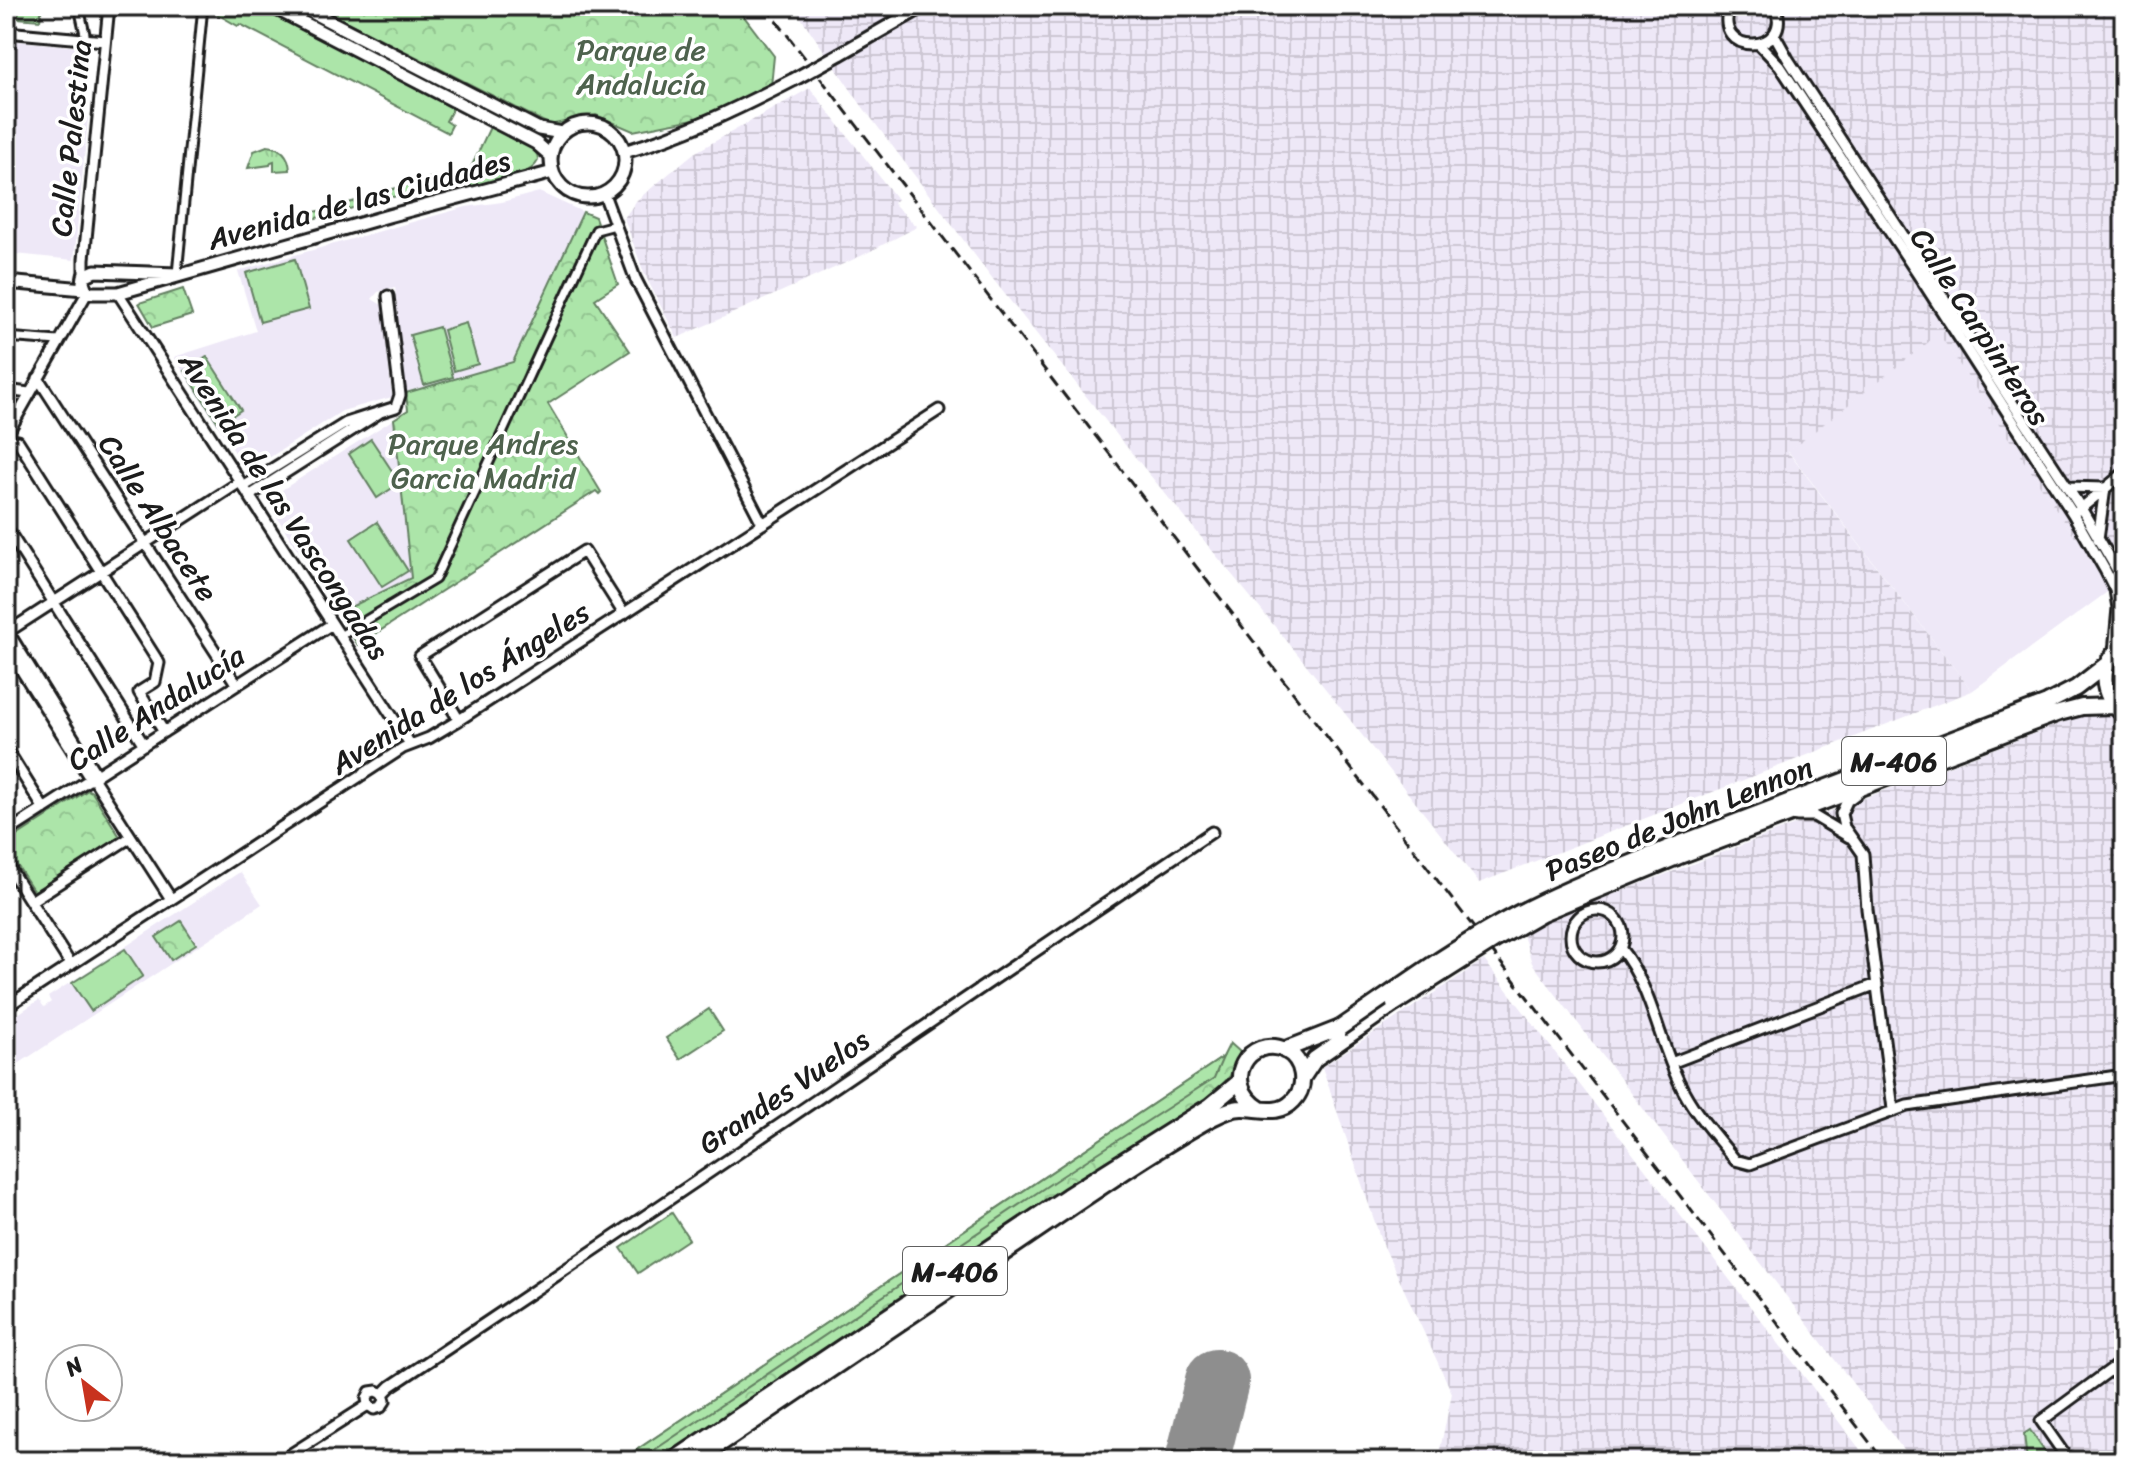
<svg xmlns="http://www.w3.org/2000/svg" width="2130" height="1467" font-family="Sriracha,sans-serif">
<defs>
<pattern id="industrial-grid" width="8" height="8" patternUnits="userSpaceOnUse" patternTransform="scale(2)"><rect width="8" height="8" fill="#eee8f7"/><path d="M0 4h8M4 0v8" fill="none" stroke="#ccc6d3"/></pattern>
<pattern id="grass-tufts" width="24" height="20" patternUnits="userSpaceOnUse" patternTransform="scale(2)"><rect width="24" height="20" fill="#ace5a9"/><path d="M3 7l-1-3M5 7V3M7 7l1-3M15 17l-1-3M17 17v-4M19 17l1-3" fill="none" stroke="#93c491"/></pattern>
<pattern id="forest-crowns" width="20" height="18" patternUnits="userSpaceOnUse" patternTransform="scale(2)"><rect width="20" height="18" fill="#ace5a9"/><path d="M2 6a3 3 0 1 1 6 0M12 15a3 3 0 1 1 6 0" fill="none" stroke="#93c491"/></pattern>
</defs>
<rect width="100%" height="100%" fill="#fff"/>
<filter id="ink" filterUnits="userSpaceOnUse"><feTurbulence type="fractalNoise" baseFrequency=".0125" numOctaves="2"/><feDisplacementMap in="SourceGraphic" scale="16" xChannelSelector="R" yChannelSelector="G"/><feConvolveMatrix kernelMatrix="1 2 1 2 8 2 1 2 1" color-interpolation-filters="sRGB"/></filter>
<g filter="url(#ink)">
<path fill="#eee8f7" d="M6 40 79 47 83 55 80 83 88 118 74 260 6 253Z
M539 192 583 212 513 362 406 393 395 287 378 292 372 299 382 305 392 397 342 411 250 470 243 465 174 357 256 331 238 271 466 207 502 202Z
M1939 333 2110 590 1972 691 1788 451Z
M394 419 411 578 338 613 266 500Z
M240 872 262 904 6 1072V1022L39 1000 44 1007 51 1002 48 997Z"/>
<path fill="url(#industrial-grid)" d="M793 6H2124V586L2110 590 1939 334 1788 452 1972 691 1479 883 1305 663 1121 440 996 283 862 106Z
M810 88 897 199 893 203 917 227 861 256 677 338 644 273 624 218 637 200 694 153Z
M2124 699V1461H1912L1532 963 1523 935 1554 917Z
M1484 960 1869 1461H1417L1438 1459 1452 1393 1381 1240 1322 1067Z"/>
<path fill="url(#grass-tufts)" stroke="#648062" stroke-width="2" d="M267 146C282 147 289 155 290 170L274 171V161L271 162 270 165 248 168 254 151Z
M434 177 433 186 378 201 376 194Z
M363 199 364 205 235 240 234 234Z"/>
<path fill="url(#forest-crowns)" stroke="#648062" stroke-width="2" d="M316 6H736L774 56 771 86 699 118 633 131 596 115 550 125Z
M583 212 595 217 618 284 595 299 630 351 548 404 601 492 599 494 596 491 358 645 338 613 411 578 394 419 408 410 406 393 513 362Z
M183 289 192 315 153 327 139 303Z
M88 790 92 792 120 837 35 893 6 848V843Z
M181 921 196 944 171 960 156 937Z
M1230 1043 1240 1052 1230 1076 1209 1099 661 1461H620L1223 1057Z
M2030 1430 2051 1461H2027L2024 1434Z"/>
<path fill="#ace5a9" stroke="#648062" stroke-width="2" d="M6 6H42L40 20 6 17Z
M203 6H259L453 108 446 121 452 125 448 133 240 24 238 26Z
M490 127C502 133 519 139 530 147 563 172 483 185 471 188L467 176Z
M295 259 309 309 260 322 246 273Z
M466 323 478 364 454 371 443 330Z
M439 327 453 377 424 385 410 335Z
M207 357 241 410 219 424 185 371Z
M371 439 400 483 377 498 349 454Z
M377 522 408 571 382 587 351 539Z
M125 949 143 976 91 1011 72 983Z
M709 1009 723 1031 680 1059 666 1038Z
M1223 1057 1214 1078 1056 1180 638 1461H620Z
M672 1213 689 1239 638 1273 621 1248Z"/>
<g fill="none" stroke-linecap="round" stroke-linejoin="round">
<path stroke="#8e8e8e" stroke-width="64" d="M1197 1461 1217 1381"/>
<defs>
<path id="pedestrian" d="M81 6V16L85 34
M177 274 203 6
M6 337 58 341
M340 636 435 579 596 230 615 225"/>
<path id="minor" d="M1730 6C1710 58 1796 55 1775 6
M6 32 105 41
M1774 34 1788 59 2081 508 2124 582
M1759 44 1780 66 1925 285 2073 514 2105 570 2115 590 2118 608 2114 653
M604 194 635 278 762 523
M84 276V259L109 6
M118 293 410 744
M38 378 237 685
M6 390 29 393
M6 436 87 293
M6 441H18L159 663 155 682 139 692 164 732
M243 487 346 423 396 407 400 395 388 296
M2067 487 2105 488 2098 539
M249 496 379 413
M2079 510 2124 473
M6 527 144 745
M8 632 97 776
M6 633 240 482
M6 646 91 780
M459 720 420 656 584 551 624 614
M6 748 44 809
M93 778 171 899
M1859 792 1847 801 1841 814 1844 827 1863 854 1867 909 1893 1109
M1797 816H1814L1849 837
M6 833 332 624
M6 863 71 965
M31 901 131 837
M1571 936a26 26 0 1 1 52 0a26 26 0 1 1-52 0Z
M1620 948C1652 987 1658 1040 1680 1084 1693 1112 1716 1136 1735 1160L1750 1164 1907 1106 2124 1075
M6 1007 403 748 429 738 459 720 939 410
M1671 1063 1877 984
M383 1394 377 1391 370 1392 367 1398 368 1405 374 1409 381 1407 385 1401 383 1394 391 1386C666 1204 938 1016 1212 832
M280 1461 368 1405
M2069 1461 2041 1421 2124 1360"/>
<path id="tertiary" d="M271 6 536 143 551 156
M300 6 539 129 562 133
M840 54 924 6
M551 160a37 37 0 1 1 74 0a37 37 0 1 1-74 0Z
M624 152C685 134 737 109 793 80
M177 274 95 271 84 276 83 282 87 293H118L388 216 553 172
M6 282 84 289"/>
<path id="trunk" d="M2124 645C2096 664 2100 695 2124 715
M1673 846 2047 703 2076 688 2107 664
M1677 857 2059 713 2082 707 2114 706
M1284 1050 1340 1028
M1303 1077 1315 1059 1394 1004
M672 1461 1067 1196 1210 1106 1239 1082
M695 1461C795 1394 895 1326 995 1259 1065 1212 1135 1162 1208 1120 1218 1115 1230 1108 1242 1108 1260 1108 1279 1116 1293 1101 1308 1086 1304 1060 1285 1050 1250 1034 1218 1082 1260 1109"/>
</defs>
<use href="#pedestrian" stroke="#1c1c1c" stroke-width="13"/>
<use href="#minor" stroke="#1c1c1c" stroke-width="15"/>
<use href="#tertiary" stroke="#1c1c1c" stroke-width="17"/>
<use href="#trunk" stroke="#1c1c1c" stroke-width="20"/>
<use href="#pedestrian" stroke="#fff" stroke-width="7"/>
<use href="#minor" stroke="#fff" stroke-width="9"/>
<use href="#tertiary" stroke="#fff" stroke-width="11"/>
<use href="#trunk" stroke="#fff" stroke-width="14"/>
<path stroke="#1c1c1c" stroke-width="3" stroke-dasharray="12 6" stroke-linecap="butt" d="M765 6 1884 1461"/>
<defs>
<path id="tertiary-bridge" d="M793 80 840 54"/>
<path id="trunk-bridge" d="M1394 1004 1495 940 1542 913 1677 857
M1340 1028C1393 992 1444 954 1500 923 1555 892 1615 870 1673 846"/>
</defs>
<use href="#tertiary-bridge" stroke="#1c1c1c" stroke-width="17" stroke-linecap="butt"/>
<use href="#trunk-bridge" stroke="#1c1c1c" stroke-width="20" stroke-linecap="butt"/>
<use href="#tertiary-bridge" stroke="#fff" stroke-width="11"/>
<use href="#trunk-bridge" stroke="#fff" stroke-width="14"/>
</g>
</g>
<g text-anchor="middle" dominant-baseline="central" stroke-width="7" stroke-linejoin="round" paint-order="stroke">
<g fill="#fff" stroke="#606060" stroke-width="2">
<rect x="1842" y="737" width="104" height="48" rx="6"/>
<rect x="903" y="1247" width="104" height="48" rx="6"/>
</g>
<g font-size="28" font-weight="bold" fill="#1c1c1c">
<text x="1894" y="761">M-406</text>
<text x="955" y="1271">M-406</text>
</g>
<g font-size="30" fill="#4e624d" stroke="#fff">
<text x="641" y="50">Parque de<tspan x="641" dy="34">Andalucía</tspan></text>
<text x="483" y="444">Parque Andres<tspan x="483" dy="34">Garcia Madrid</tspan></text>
</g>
<g font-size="30" fill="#1c1c1c" stroke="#fff">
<text transform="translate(71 138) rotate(-84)">Calle Palestina</text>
<text transform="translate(359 200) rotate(-15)">Avenida de las Ciudades</text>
<text transform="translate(1980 327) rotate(57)">Calle Carpinteros</text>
<text transform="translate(284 506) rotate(57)">Avenida de las Vascongadas</text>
<text transform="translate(158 518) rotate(57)">Calle Albacete</text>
<text transform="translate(460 688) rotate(-32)">Avenida de los Ángeles</text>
<text transform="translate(156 708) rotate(-33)">Calle Andalucía</text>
<text transform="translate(1679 819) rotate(-22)">Paseo de John Lennon</text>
<text transform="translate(784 1092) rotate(-34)">Grandes Vuelos</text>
</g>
</g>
<rect width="2130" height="1467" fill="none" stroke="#fff" stroke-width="32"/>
<rect x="16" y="16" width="2098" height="1435" fill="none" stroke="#1c1c1c" stroke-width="3" filter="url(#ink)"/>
<g transform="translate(84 1383) rotate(329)"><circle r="38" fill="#ffffff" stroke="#a4a4a4" stroke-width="2"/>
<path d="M0-6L14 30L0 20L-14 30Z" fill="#c8321e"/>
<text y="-12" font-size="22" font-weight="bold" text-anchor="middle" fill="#1c1c1c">N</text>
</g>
</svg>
